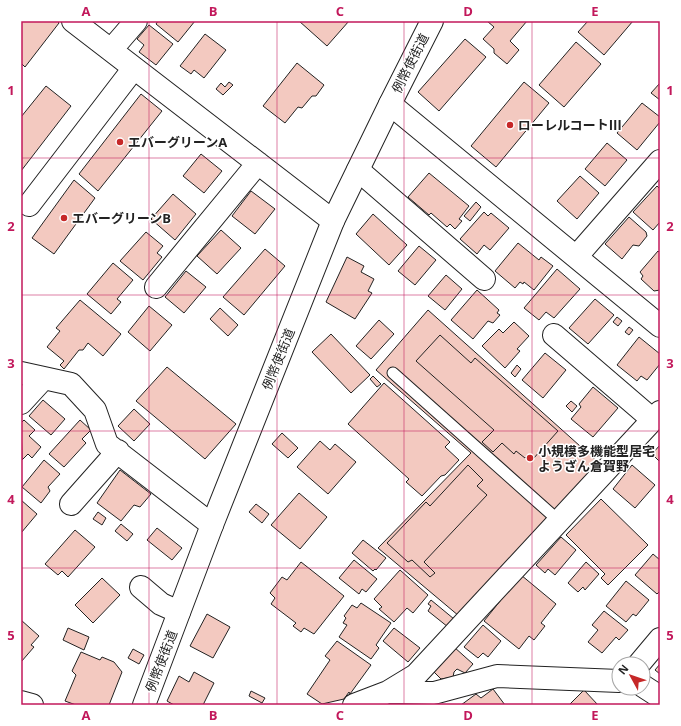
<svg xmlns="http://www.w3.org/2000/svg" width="681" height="726" font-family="'Open Sans','Noto Sans JP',sans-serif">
<rect width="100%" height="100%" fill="#fff"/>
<path fill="#f3c9c0" stroke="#222" d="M21 21H57L59 23 25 67 21 63Z
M158 21H195L178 42 156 24Z
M299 21H349L327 46Z
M487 21H527L510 41 519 50 507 64 494 53V49L483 39 494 27Z
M588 21H633L604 55 578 32Z
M149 25 173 44 156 65 139 52 144 45 137 39Z
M205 34 226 50 204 78 194 70 191 74 180 66Z
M465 39 486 57 439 111 418 92Z
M576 42 601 64 564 107 539 85Z
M297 63 324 85 316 96H312L302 108 298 107 285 123 263 106Z
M229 82 233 85 223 95 216 89 221 83 225 87Z
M524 82 549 103 496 167 471 146Z
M660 83V100L651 93Z
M46 86 71 106 21 171V117Z
M141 94 162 111 98 191 79 174Z
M642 103 660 117V122L637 150 617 133Z
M607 143 627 160 605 186 585 169Z
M201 154 222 171 204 193 183 176Z
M429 173 469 206 459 219 462 221 455 229 450 224 447 227 431 213 429 215 408 197Z
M580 176 599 193 577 219 557 201Z
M74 180 95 198 54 254 32 238Z
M657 186 660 189V222L653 230 633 212Z
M251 191 275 209 255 234 232 216Z
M173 194 196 214 175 240 151 219Z
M476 202 481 207 470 221 464 216Z
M484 212 488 216 491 213 509 228 490 250 484 245 477 254 460 239Z
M373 214 407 245 389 265 356 234Z
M629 217 646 232 647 236 639 246 633 245 622 259 605 244Z
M221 230 241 248 217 274 197 256Z
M146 232 163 246 157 253 162 257 143 280 120 261Z
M518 243 539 260 541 257 553 266 534 290 524 282 523 284 520 282 515 288 495 271Z
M419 246 436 260 415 285 398 271Z
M265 249 285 266 244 315 223 297Z
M658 251 660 253V290L654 291 641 279 643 276 640 272Z
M347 257 364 266 361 272 374 279 368 291 372 293 355 319 326 302Z
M113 263 133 280 117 299 121 302 111 314 87 294Z
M557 269 580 289 554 318 546 312 539 320 524 308Z
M186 271 206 287 184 313 165 297Z
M446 275 462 289 445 310 428 296Z
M477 290 499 310 497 313 500 315 493 323 488 321 473 339 451 320Z
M595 299 614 315 588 344 569 328Z
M80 300 121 334 103 356 88 343 83 350H79L64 369 60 365 64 361 47 347 60 331 56 328Z
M149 306 172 325 150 351 128 332Z
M220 308 238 325 228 336 210 319Z
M428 310 599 463 459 616 378 548 471 453 376 370Z
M617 317 622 321 618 326 613 322Z
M379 320 394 334 371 359 356 346Z
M514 322 529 336 517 349 520 351 505 368 482 346 499 329 503 333Z
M629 327 633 330 629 335 625 332Z
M331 334 370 375 351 393 312 352Z
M440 335 471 363 475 358 558 431 533 459 528 455 525 458 516 451 514 454 502 443 493 452 482 442 494 430 416 361Z
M639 337 660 354V364L647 380 641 376 637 381 617 365Z
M545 353 566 370 543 398 522 380Z
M517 365 521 369 515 377 511 373Z
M167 367 236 424 205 459 136 401Z
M373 376 381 384 377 387 370 379Z
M384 383 450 442 445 447 459 460 445 475 441 476 422 496 406 482 409 479 348 424Z
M593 387 618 408 593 437 571 419 581 407 579 404Z
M43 400 65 419 51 435 29 416Z
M571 401 577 406 572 412 566 406Z
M134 409 150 424 134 441 118 426Z
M24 420 35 430 29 436 41 447 32 458 28 454 22 460 21 423Z
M80 420 91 430 82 439 86 443 64 467 49 454Z
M282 433 298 448 288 458 272 444Z
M320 441 330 450 335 444 356 462 328 494 297 467Z
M660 445V462L652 454Z
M44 460 60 474 48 487 50 491 41 503 22 487Z
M468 465 483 480 477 486 487 495 424 562 435 573 430 577 412 560 408 562 387 543 426 502 430 506Z
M632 465 655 485 635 508 613 489Z
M120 470 151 494 140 507 134 505 121 521 97 503Z
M299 493 327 517 300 549 271 525Z
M601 499 648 545 608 585 601 578 605 574 566 535Z
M21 500 37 514 21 533Z
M256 504 269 514 262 523 249 512Z
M98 512 106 518 102 525 93 519Z
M121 524 133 534 127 541 115 531Z
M157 528 182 548 172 560 147 540Z
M75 530 95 547 68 577 62 571 58 575 45 564Z
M561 537 576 550 555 575 548 569 545 573 536 565Z
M363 540 386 558 376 570 375 569 373 571 352 553Z
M653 554 660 560V591L657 594 635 575Z
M354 560 377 579 366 592 362 589 359 594 339 578Z
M301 562 344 596 314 634 304 628 301 632 293 626 296 623 271 604 275 598 270 593 282 577 287 580Z
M586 562 599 574 585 590 583 587 578 592 568 583Z
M400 570 428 595 413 613 407 608 394 622 379 609 382 607 374 599Z
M521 575 556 604 541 623 545 626 534 640 529 636 519 649 484 621Z
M102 578 120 595 93 623 75 605Z
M626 581 649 600 636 616 633 614 626 622 606 606Z
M431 600 454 619 448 627 428 611 431 606 428 604Z
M361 603 391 623 376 645 379 648 371 659 339 637 347 625 343 623 346 618 344 616 352 605 357 608Z
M604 611 628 630 619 640 616 637 602 653 588 642 598 630 592 625Z
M207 614 230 627 213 658 190 646Z
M21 620 39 636 31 645 34 647 21 662Z
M483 625 501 641 488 657 483 653 478 658 464 647Z
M68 628 89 637 84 650 63 640Z
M394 628 420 648 408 662 383 641Z
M337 641 371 665 350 694 349 692 344 699 322 704 307 694 330 660 325 656Z
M454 647 473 664 465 673 457 669 454 672 453 677 441 679 433 671Z
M133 649 144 655 139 664 128 658Z
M81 652 100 660 102 657 114 662 122 672 109 705H76L65 701 76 675 72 671Z
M660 664V674L655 670Z
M194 672 214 683 203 705H174L167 701 179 676 189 682Z
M493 689 505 705H461L476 694 481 698Z
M584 690 598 705H569Z
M251 691 265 698 262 703 249 696Z"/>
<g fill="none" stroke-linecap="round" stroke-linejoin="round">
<defs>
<path id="service" d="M393 373 559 521"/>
<path id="minor" d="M73 21 333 221
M111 50 136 21
M390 104 660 326
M358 170 484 279
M29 205 134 68
M576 257 660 161
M156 287 258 163
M554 335 653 420
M21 373 71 384 95 410 107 444 212 525
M21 403 43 379
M71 504 118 451
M141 587 161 604 179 612
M639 664 660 639
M643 686 660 697
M388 692 416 675 660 412
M21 702 32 705
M354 705 388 692 434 693 497 676 619 681"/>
<path id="secondary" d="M144 705 212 525 333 221 390 104 432 21"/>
</defs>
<use href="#service" stroke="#222" stroke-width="13"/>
<use href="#minor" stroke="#222" stroke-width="24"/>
<use href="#secondary" stroke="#222" stroke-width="24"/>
<use href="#service" stroke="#fff" stroke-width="11"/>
<use href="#minor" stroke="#fff" stroke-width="22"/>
<use href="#secondary" stroke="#fff" stroke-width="22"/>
</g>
<path fill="none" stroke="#c2185b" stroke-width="1" stroke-opacity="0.55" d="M149 21V705M277 21V705M404 21V705M532 21V705M21 158H660M21 295H660M21 431H660M21 568H660"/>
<g fill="#c62828" stroke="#fff" stroke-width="1.5">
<circle cx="510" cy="125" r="4"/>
<circle cx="120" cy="142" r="4"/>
<circle cx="64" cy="218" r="4"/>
<circle cx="530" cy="458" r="4"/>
</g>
<g text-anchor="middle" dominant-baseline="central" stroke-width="3" stroke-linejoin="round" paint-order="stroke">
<g font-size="13" fill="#222" stroke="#fff">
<text transform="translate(410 63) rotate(-63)">例幣使街道</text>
<text transform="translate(278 359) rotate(-68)">例幣使街道</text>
<text transform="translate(161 661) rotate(-69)">例幣使街道</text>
</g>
<g font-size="13" font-weight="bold" fill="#222" stroke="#fff" text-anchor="start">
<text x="518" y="125">ローレルコートⅢ</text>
<text x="128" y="142">エバーグリーンA</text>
<text x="72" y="218">エバーグリーンB</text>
<text x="538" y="451">小規模多機能型居宅<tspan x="538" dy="15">ようざん倉賀野</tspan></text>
</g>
</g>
<rect width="681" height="726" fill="none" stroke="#ffffff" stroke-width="44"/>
<g transform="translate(631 676) rotate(310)"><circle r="19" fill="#ffffff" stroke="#a7a7a7"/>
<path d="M0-3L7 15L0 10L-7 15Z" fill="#c62828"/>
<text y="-6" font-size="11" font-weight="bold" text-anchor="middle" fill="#222222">N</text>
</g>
<rect x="22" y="22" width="637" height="682" fill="none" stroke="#c2185b" stroke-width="1.5"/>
<g font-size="13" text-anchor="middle" font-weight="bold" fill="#c2185b">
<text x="86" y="16">A</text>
<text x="213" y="16">B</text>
<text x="340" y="16">C</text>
<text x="468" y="16">D</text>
<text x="595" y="16">E</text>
<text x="11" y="95">1</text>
<text x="670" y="95">1</text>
<text x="11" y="231">2</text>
<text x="670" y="231">2</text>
<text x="11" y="368">3</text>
<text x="670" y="368">3</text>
<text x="11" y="504">4</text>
<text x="670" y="504">4</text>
<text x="11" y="640">5</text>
<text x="670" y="640">5</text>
<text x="86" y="720">A</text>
<text x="213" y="720">B</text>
<text x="340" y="720">C</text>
<text x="468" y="720">D</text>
<text x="595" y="720">E</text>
</g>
</svg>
